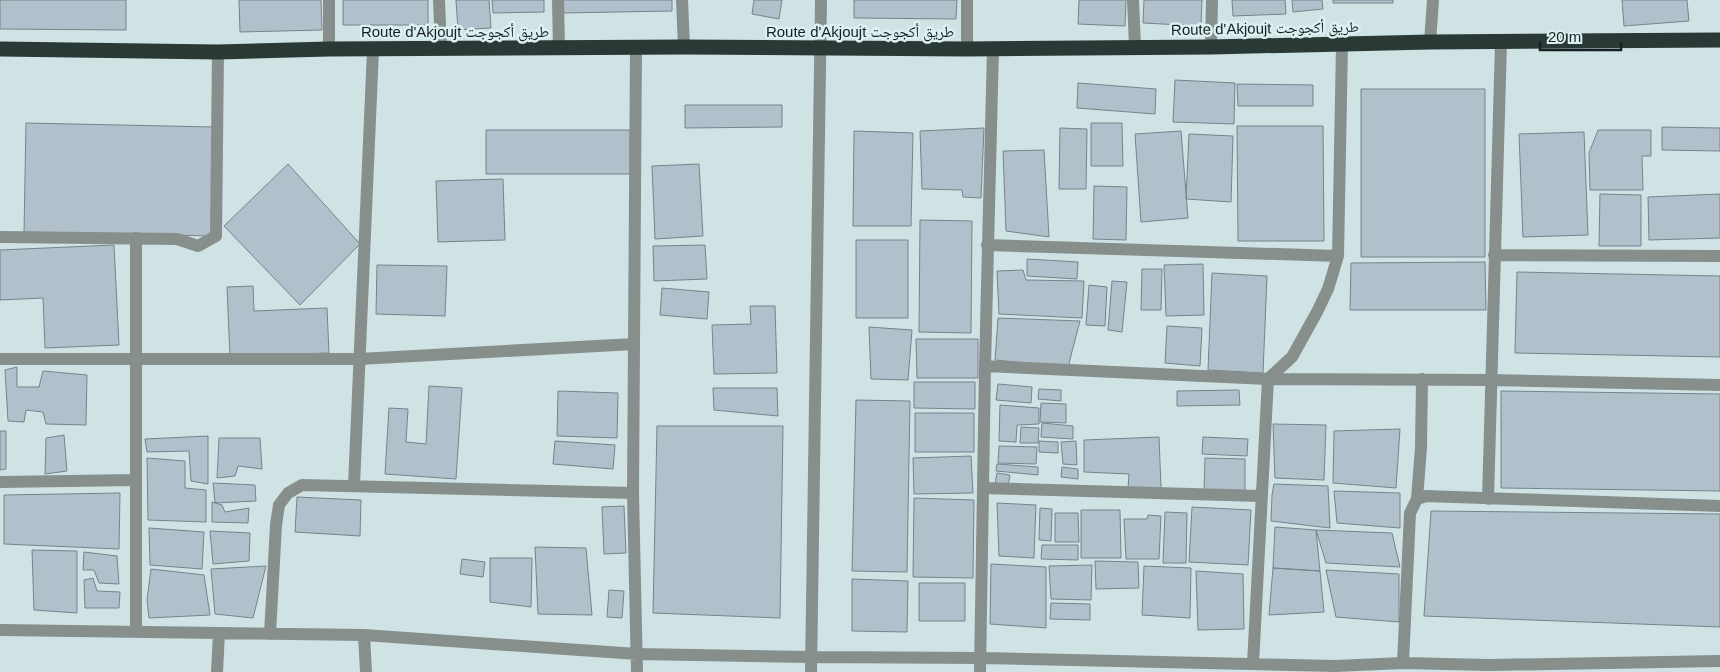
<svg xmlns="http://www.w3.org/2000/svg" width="1720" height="672" font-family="Arial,'Noto Naskh Arabic',sans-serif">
<rect width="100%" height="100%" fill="#cfe3e5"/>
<path fill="#b1c0ca" stroke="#75848c" d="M0 0H126V30L0 29Z
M239 0H321L322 30 240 32Z
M343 0H428V25H343Z
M456 0H489L491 28 458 30Z
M492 0H544V12L493 13Z
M562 0H672V11L563 13Z
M754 0H782L779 19 752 14Z
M854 0H957L956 19 854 18Z
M1079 0H1126L1125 26 1078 24Z
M1144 0H1202L1201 26 1143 23Z
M1232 0H1285L1286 14 1233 16Z
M1292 0H1322L1323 9 1293 12Z
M1333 0H1393V3H1333Z
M1622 0H1687L1689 21 1624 26Z
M1175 80 1235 83 1234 124 1173 122Z
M1078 83 1156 89 1155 114 1077 108Z
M1237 84 1313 85V106H1238Z
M1361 89H1485V257H1361Z
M685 105H782V127L685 128Z
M26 123 214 127 212 236 24 232Z
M1091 123H1122L1123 166H1091Z
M1237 126H1323L1324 241H1238Z
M1662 127 1720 128V151L1662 150Z
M984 128 981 198 963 197 962 190 922 189 920 131Z
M1060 128 1087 129 1086 189H1059Z
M486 130H630V174H486Z
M1598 130H1651V156H1642L1643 190H1590L1589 153Z
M854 131 913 133 911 226H853Z
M1181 131 1188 218 1141 222 1135 134Z
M1584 132 1588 235 1523 237 1519 134Z
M1189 134 1233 136 1231 202 1186 199Z
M1044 150 1049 237 1006 231 1003 151Z
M288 164 360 244 300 305 224 226Z
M699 164 703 236 655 239 652 166Z
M503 179 505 240 438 242 436 181Z
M1094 186 1127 187 1126 240 1093 239Z
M1600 194 1641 195V246H1599Z
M1720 194V238L1649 240 1648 197Z
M920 220 972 221 971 333 919 332Z
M856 240H908V318H856Z
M114 245 119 345 45 348 43 298 0 300V250Z
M705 245 707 279 654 281 653 246Z
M1027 259 1078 262 1077 279 1027 276Z
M1485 262 1486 310H1350L1351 263Z
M1203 264 1204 315 1166 316 1164 265Z
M377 265 447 266 445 316 376 314Z
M1142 269H1162L1161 310H1141Z
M1023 270 1026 280 1084 281 1082 318 999 314 997 271Z
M1517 272 1720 276V357L1515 353Z
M1212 273 1267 276 1263 373 1208 370Z
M1112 281 1127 282 1122 332 1108 330Z
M1089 285 1107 287 1105 326 1086 325Z
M253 286 254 311 327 308 329 353 230 356 227 287Z
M662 288 709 292 707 319 660 315Z
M750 306H775L777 373 714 374 712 325 751 324Z
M998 318 1080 321 1068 367 995 360Z
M1167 326 1202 328 1200 366 1165 363Z
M869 327 912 330 908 380 871 379Z
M916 339H978V378H917Z
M17 367V387H39L43 371 87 375 86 425 46 424 43 412 26 410 24 422 8 421 5 370Z
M914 382H975V409L914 408Z
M998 384 1032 387 1031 403 996 400Z
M429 386 462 388 456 479 385 474 389 408 408 409 406 442 426 444Z
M713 388H777L778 416 714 410Z
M1039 389 1061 390V401L1038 399Z
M1239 390 1240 405 1177 406V391Z
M558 391 618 393 617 438 557 436Z
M1501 391 1720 394V491L1501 488Z
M856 400 910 401 907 572 852 571Z
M1041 403 1066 404V423L1040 422Z
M1000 405 1039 408V424L1017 425 1016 442 999 441Z
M915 413H974V452H915Z
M1042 423 1073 426V439L1041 437Z
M1273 424 1326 425 1324 480 1275 478Z
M657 426H783L780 618 653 613Z
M1021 427 1039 428 1038 443H1020Z
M1400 429 1396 488 1333 483 1334 431Z
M0 431H6V469L0 470Z
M64 435 67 471 45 474 46 438Z
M208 436V484L191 481 189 451 147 452 145 439Z
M1159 437 1161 488H1128L1129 474 1084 472V440Z
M1203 437 1248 439 1247 456 1202 454Z
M219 438H260L262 469 238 466 235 476 217 478Z
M555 441 615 445 613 469 553 464Z
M1039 441 1058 442V453L1039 452Z
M1076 441 1077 465 1063 464 1061 442Z
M999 446 1037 447 1036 464 998 463Z
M971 456 973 493 914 494 913 458Z
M147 458 185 461V488L206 490V522L148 520Z
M1205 458 1245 459V493L1204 491Z
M997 464 1038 467V475L996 471Z
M1062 467 1078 469V479L1061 477Z
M997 473 1010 475 1008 486 995 484Z
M213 483 255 485 256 501 215 503Z
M1274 484 1328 486 1330 528 1271 521 1272 495Z
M1334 491 1400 493V528L1337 523Z
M120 493 119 549 4 544V495Z
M297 497 361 500 360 536 295 532Z
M914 498 974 500 973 578 913 577Z
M212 502 222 505 225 512 249 508 248 523 212 522Z
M997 503 1036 505 1034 558 999 556Z
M624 506 626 553 604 554 602 507Z
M1192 507 1251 510 1248 565 1189 562Z
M1040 508 1052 509 1051 541 1039 540Z
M1081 510H1120L1121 558H1081Z
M1431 511 1720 514V627L1424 616Z
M1165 512 1187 513 1186 563H1163Z
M1055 513H1078L1079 542H1055Z
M1148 515 1161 516 1159 559H1126L1124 519H1147Z
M1275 527 1316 530 1320 571 1273 568Z
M149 528 204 532 202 569 150 565Z
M1316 530 1392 533 1400 567 1326 563Z
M210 531 250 533 249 561 213 564Z
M1042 545H1078V560L1041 559Z
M535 547 586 548 592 615 538 614Z
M32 550 77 551V613L34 610Z
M84 552 117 556 119 584 99 583 94 570H83Z
M490 558H532L531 607 490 602Z
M462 559 485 562 483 577 460 574Z
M1095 561 1138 562 1139 588 1096 589Z
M991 564 1046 567V628L990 624Z
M1092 565 1091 600 1051 599 1049 566Z
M266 566 253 618 215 614 211 569Z
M1144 566 1191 568 1190 618 1142 615Z
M1273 568 1320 571 1324 612 1269 615Z
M151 569 204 575 210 615 149 618 147 600Z
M1326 570 1399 574V622L1336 617Z
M1196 571 1243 574 1244 629 1198 630Z
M93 578 97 591 120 592 119 608H85L84 580Z
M852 579 908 581 907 632 852 631Z
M919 583H965V621H919Z
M609 590 624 591 622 618 607 617Z
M1051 603 1090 604V620L1050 619Z"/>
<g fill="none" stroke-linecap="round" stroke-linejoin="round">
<path stroke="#878f8d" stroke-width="12" d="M439 0 441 49
M558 0 559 48
M682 0 684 47
M967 0V49
M1133 0 1135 47
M1430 42 1433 0
M1211 47 1212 0
M636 48 633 493 637 672
M329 49V0
M0 237 177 239 198 246 216 236 218 52
M987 245 1338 256 1342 45
M1494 255 1720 256
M0 359H359L634 344
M985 366 1268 379 1491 380 1720 385
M0 482 136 480
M354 486 373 50
M983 488 1261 496
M1417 499 1421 448 1422 379
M1488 499 1501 43
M0 630 364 635 637 654 811 657 981 658 1335 666 1403 663 1489 665 1720 661
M136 632V238
M270 634 276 525 279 505 288 493 302 485 633 493
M364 635 366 672
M1403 663 1410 513 1417 499 1426 496 1720 506
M1253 664 1268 379 1292 357 1317 312 1328 289 1338 256
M217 672 219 633
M811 672 821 0
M980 672 985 366 993 49"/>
<path stroke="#2a3935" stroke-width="15" d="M0 49 218 52 329 49 684 47 967 49 1211 47 1430 42 1720 40"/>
</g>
<g text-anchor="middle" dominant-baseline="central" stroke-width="5" stroke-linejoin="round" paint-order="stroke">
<g font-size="15" fill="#181f20" stroke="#dcf0f2">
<text transform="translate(1265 28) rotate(-1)">Route d'Akjoujt طريق أكجوجت</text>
<text x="455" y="31">Route d'Akjoujt طريق أكجوجت</text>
<text x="860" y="31">Route d'Akjoujt طريق أكجوجت</text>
</g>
</g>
<path d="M1540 42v8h81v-8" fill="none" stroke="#181f20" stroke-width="2.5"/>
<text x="1548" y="42" font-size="15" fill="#181f20" stroke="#dcf0f2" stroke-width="4" paint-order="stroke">20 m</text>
</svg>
